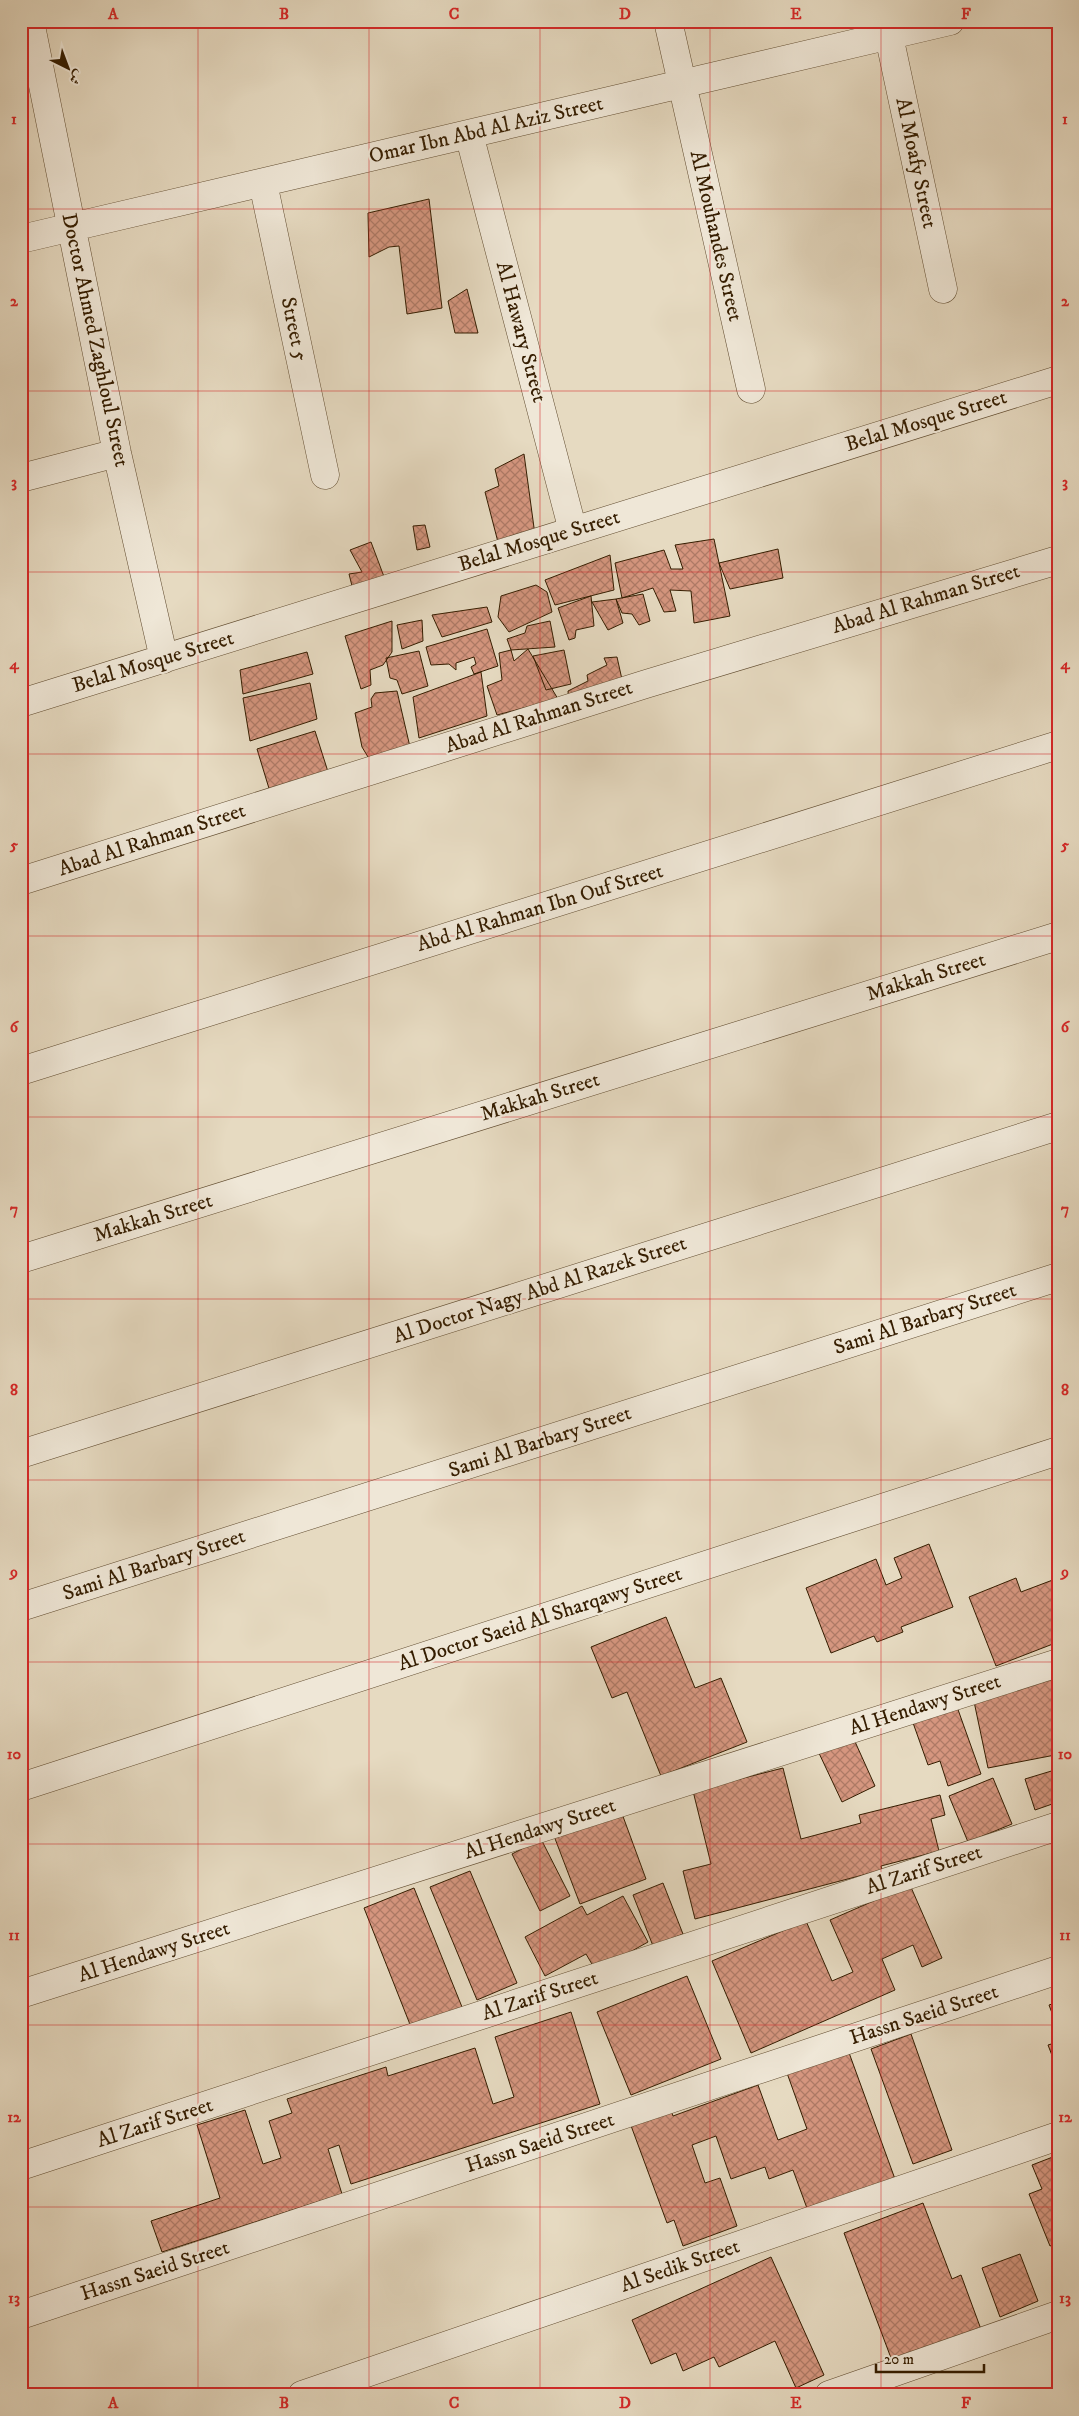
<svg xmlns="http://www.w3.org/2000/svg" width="1079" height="2416" font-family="'IM FELL DW Pica',Amiri,serif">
<defs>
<pattern id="building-cross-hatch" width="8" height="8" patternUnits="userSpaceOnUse" patternTransform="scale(1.25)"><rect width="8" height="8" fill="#d5967f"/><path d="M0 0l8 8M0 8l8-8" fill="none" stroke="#ae7a66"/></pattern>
</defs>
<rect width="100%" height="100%" fill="#e6dac1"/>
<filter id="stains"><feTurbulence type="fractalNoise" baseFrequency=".004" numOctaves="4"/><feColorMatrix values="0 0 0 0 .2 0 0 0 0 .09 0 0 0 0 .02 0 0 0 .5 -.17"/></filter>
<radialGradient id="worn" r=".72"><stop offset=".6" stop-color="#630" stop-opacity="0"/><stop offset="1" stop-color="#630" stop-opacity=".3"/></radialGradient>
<path fill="url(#building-cross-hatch)" stroke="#351d00" d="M429 199 442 308 407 314 399 246 389 247 369 257 368 213Z
M467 289 478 333H455L448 301Z
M524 454 535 535 499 546 485 492 499 486 495 469Z
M425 525 430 547 417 550 413 526Z
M714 539 730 616 694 623 691 591 670 590 676 611 664 612 653 588 622 598 615 563 664 550 671 569H683L675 545Z
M371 542 386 582 354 594 349 574 362 572 350 550Z
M778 549 783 578 730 589 719 563Z
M610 555 614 590 555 605 545 580Z
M536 585 547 592 552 612 509 632 498 617 501 596Z
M643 594 650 621 639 625 632 614 622 613 616 599Z
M591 596 594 626 576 630 575 638 569 640 558 608Z
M616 599 623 623 608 630 592 602Z
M487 607 492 622 442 637 432 615Z
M422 620 423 641 402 649 397 625Z
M392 621V652L383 665 370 670 371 685 361 689 345 636Z
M550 621 555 647 511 650 507 639 525 633 527 626Z
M487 629 498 666 474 674 471 667 476 664 474 657 456 663V670L449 664 431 665 426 647Z
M528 649 558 699 497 715 487 686 502 680 499 653 511 650 514 661Z
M564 650 571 684 546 690 533 656Z
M419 651 428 686 402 694 397 680 390 678 386 658Z
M307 652 313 674 243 694 240 670Z
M617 657 623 684 569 704 568 691 588 681 587 675 607 665 604 658Z
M481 672 487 716 419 738 413 697Z
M310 683 317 719 250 741 243 698Z
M397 691 410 747 371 762 362 747 355 713 372 707 371 699 375 693Z
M315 731 330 778 271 795 257 749Z
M929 1544 953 1607 901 1627 903 1632 877 1642 874 1636 831 1653 806 1588 876 1559 886 1585 902 1578 894 1558Z
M1016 1578 1021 1592 1058 1578V1642L996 1666 969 1597Z
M666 1617 695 1688 721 1678 747 1742 661 1776 627 1692 612 1698 591 1647Z
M1058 1677V1759L1055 1755 988 1768 972 1692Z
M956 1704 981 1774 948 1786 940 1761 928 1765 912 1720Z
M852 1735 875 1786 842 1802 818 1751Z
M783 1768 801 1839 861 1823 859 1815 940 1795 945 1815 931 1819 939 1851 881 1866 882 1870 695 1919 683 1871 711 1864 693 1791Z
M1058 1769V1802L1035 1810 1025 1779Z
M993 1778 1012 1824 968 1842 949 1796Z
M621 1811 646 1879 580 1904 554 1836Z
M541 1839 570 1896 540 1911 512 1854Z
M470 1871 517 1983 477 2000 430 1887Z
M663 1883 683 1934 653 1946 633 1895Z
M910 1885 942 1958 922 1967 913 1945 882 1959 895 1990 751 2053 712 1961 806 1921 832 1981 853 1972 830 1920Z
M414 1888 462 2007 411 2027 364 1908Z
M623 1896 648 1942 596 1971 586 1954 545 1976 525 1937 582 1906 587 1915Z
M687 1976 721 2059 631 2095 597 2012Z
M1058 2002V2029L1049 2005Z
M571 2012 600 2104 351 2184 339 2145 328 2149 342 2194 162 2252 151 2221 220 2198 197 2125 245 2110 263 2164 281 2158 269 2121 292 2113 287 2099 386 2067 388 2076 475 2048 493 2104 514 2097 495 2037Z
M911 2034 952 2150 913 2164 871 2049Z
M1058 2042V2071L1048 2045Z
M848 2050 895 2179 808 2211 793 2170 769 2179 765 2167 731 2179 716 2136 692 2145 705 2183 720 2178 737 2226 683 2246 674 2220 667 2223 630 2123 670 2108 673 2116 758 2085 778 2140 807 2129 787 2073Z
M1058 2155V2243L1050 2246 1029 2194 1042 2189 1032 2165Z
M923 2203 952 2279 961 2275 982 2332 894 2366 844 2233Z
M1020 2254 1038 2301 1000 2317 982 2268Z
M771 2257 824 2375 796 2388 775 2341 719 2367 714 2357 683 2371 676 2353 651 2364 632 2320Z"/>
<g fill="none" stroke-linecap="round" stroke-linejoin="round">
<defs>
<path id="minor" d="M30 21 117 453 164 659
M668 21 751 389
M889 36 943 289
M469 134 573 531
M263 183 325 475
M21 239 950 21
M21 478 117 453
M21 703 1058 380
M21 881 646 684 1058 560
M21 1071 1058 745
M21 1259 1058 936
M21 1454 1058 1126
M21 1607 1058 1277
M21 1787 1058 1451
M21 1994 1058 1663
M21 2166 1058 1826
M21 2315 1058 1970
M302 2395 1058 2136
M829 2395 1058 2315"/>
</defs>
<use href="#minor" stroke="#614c30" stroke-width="29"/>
<use href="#minor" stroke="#efe7d7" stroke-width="28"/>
</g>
<path fill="none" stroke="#d62828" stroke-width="1" stroke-opacity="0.55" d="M198 21V2395M369 21V2395M540 21V2395M710 21V2395M881 21V2395M21 209H1058M21 391H1058M21 572H1058M21 754H1058M21 936H1058M21 1117H1058M21 1299H1058M21 1480H1058M21 1662H1058M21 1844H1058M21 2025H1058M21 2207H1058"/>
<g text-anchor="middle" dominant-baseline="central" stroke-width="4.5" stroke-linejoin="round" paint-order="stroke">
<g font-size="21" fill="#351d00" stroke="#efe7d7">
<text transform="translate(486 130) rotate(-13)">Omar Ibn Abd Al Aziz Street</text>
<text transform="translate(916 163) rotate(78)">Al Moafy Street</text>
<text transform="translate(716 236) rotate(77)">Al Mouhandes Street</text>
<text transform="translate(294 329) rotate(78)">Street 5</text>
<text transform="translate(521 332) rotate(75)">Al Hawary Street</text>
<text transform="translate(95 340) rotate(78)">Doctor Ahmed Zaghloul Street</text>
<text transform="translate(926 421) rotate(-17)">Belal Mosque Street</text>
<text transform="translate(539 541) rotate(-17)">Belal Mosque Street</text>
<text transform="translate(926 599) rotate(-17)">Abad Al Rahman Street</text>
<text transform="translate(153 662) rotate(-17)">Belal Mosque Street</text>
<text transform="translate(539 717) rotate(-18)">Abad Al Rahman Street</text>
<text transform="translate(152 840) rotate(-18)">Abad Al Rahman Street</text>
<text transform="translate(540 908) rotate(-17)">Abd Al Rahman Ibn Ouf Street</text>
<text transform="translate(926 977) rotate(-17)">Makkah Street</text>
<text transform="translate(540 1097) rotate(-17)">Makkah Street</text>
<text transform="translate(153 1218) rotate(-17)">Makkah Street</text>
<text transform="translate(540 1290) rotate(-18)">Al Doctor Nagy Abd Al Razek Street</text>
<text transform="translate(925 1319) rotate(-18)">Sami Al Barbary Street</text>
<text transform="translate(540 1442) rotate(-18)">Sami Al Barbary Street</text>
<text transform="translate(154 1565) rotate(-18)">Sami Al Barbary Street</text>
<text transform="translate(540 1619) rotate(-18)">Al Doctor Saeid Al Sharqawy Street</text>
<text transform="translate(925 1705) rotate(-18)">Al Hendawy Street</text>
<text transform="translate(540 1829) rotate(-18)">Al Hendawy Street</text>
<text transform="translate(924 1870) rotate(-18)">Al Zarif Street</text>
<text transform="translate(154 1952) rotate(-18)">Al Hendawy Street</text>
<text transform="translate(540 1996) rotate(-18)">Al Zarif Street</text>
<text transform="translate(924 2015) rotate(-18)">Hassn Saeid Street</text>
<text transform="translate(155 2123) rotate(-18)">Al Zarif Street</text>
<text transform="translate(540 2143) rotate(-18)">Hassn Saeid Street</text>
<text transform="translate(680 2266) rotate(-19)">Al Sedik Street</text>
<text transform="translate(155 2271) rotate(-18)">Hassn Saeid Street</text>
</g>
</g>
<rect width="1079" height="2416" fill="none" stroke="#e6dac1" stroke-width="55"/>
<g transform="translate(68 68) rotate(138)" stroke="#efe7d7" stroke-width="4" paint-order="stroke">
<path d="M0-4L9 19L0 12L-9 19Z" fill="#351d00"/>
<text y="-8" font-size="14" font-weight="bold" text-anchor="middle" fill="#351d00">ش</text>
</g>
<path d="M876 2364v8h108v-8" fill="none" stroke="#351d00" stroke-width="2.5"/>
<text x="884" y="2364" font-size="15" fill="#351d00" stroke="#efe7d7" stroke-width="4" paint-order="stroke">20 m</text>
<rect x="28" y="28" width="1024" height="2360" fill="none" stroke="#d62828" stroke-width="2"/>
<g font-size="16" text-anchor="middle" font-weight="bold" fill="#d62828">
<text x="113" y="19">A</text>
<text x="284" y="19">B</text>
<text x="454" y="19">C</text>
<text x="625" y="19">D</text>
<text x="796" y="19">E</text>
<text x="966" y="19">F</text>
<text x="14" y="124">1</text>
<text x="1065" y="124">1</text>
<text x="14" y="306">2</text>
<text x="1065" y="306">2</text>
<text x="14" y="487">3</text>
<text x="1065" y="487">3</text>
<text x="14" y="669">4</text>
<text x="1065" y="669">4</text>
<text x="14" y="850">5</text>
<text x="1065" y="850">5</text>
<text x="14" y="1032">6</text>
<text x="1065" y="1032">6</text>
<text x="14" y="1214">7</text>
<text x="1065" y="1214">7</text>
<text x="14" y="1395">8</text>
<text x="1065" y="1395">8</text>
<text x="14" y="1577">9</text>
<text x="1065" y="1577">9</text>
<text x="14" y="1759">10</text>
<text x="1065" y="1759">10</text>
<text x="14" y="1940">11</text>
<text x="1065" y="1940">11</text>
<text x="14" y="2122">12</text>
<text x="1065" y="2122">12</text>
<text x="14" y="2303">13</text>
<text x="1065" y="2303">13</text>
<text x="113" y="2408">A</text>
<text x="284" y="2408">B</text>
<text x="454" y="2408">C</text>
<text x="625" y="2408">D</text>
<text x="796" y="2408">E</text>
<text x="966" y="2408">F</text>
</g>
<rect width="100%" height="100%" filter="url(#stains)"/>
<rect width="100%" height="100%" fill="url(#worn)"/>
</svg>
